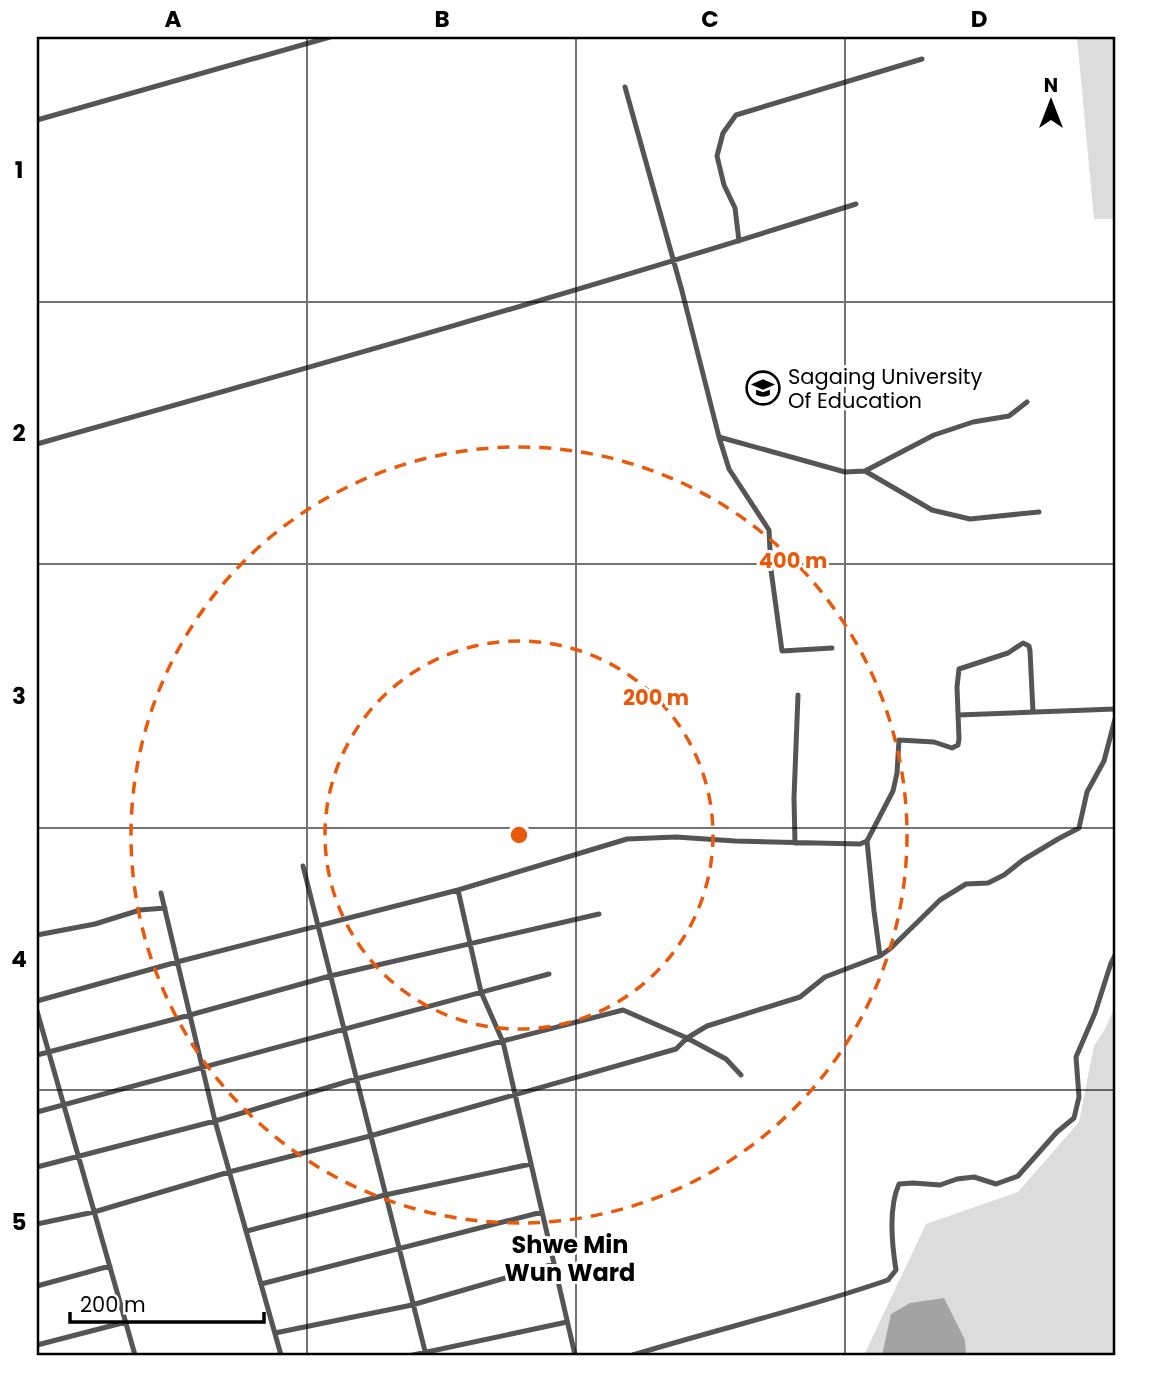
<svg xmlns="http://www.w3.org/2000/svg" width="1152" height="1392" font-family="Poppins,sans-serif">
<rect width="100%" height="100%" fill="#fff"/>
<path fill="#dcdcdc" d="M1077 37H1115V219H1094Z
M1115 1006V1355H864L926 1224 1018 1192 1079 1122 1094 1046 1105 1029Z"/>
<path fill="#a3a3a3" d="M944 1298 965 1340 966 1355H882L891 1314 910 1303Z"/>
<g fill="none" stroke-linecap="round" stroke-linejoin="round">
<path stroke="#555" stroke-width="5" d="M625 87 682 291 719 437 729 469 769 530 771 570 782 651 832 648
M37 120 330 37
M739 241 735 208 724 185 717 156 723 133 736 115 922 59
M719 437 845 472 865 471 934 435 973 422 1009 416 1027 402
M37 444C311 367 585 290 856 204
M865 471 932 510 970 519 1039 512
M958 715 1115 709
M867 841 874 911 880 956
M795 843 794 798 798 695
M303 866 426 1355
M458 890 481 992 503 1042 575 1355
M161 893 215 1121 281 1355
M37 935 95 924 140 910 165 908
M37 1001 177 962 458 890 627 839 676 837 735 841 860 844 867 841 893 791 897 773 899 740 934 742 952 748 958 745 959 739 957 687 959 669 1008 653 1023 643 1029 646 1030 651 1033 712
M37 1011 135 1355
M37 1055 190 1015 330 976 599 914
M37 1112 549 974
M37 1167 215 1121 356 1079 623 1010 687 1038 726 1059 741 1075
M37 1224 94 1212 229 1172 370 1136 676 1049 687 1038 707 1026 800 997 825 977 880 956 891 948 940 900 966 884 988 883 1004 875 1023 860 1058 839 1079 828 1087 792 1104 761 1115 719
M247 1231 385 1195 531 1164
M261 1284 542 1212
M37 1286 110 1266
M275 1333 412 1305 554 1264
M37 1345 126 1322
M413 1355 567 1322
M633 1355C718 1329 804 1309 888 1280L896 1270C892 1245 888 1208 899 1184L913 1183 940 1185 957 1179 974 1177 996 1184 1018 1176 1057 1132 1074 1118 1079 1097 1076 1057 1095 1013 1111 963 1115 955"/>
</g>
<path fill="none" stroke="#000" stroke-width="2" stroke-opacity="0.55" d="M307 37V1355M576 37V1355M845 37V1355M37 302H1115M37 564H1115M37 828H1115M37 1090H1115"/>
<g fill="none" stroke="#e8590c" stroke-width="3.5" stroke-dasharray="12 9">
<circle cx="519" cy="835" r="194"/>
<circle cx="519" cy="835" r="388"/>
</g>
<defs>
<symbol id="university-ring" viewBox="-11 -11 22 22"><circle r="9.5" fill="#fff" stroke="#000" stroke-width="1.5"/><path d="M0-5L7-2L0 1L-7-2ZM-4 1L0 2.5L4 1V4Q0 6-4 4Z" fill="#000"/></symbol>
</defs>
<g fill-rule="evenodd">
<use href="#university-ring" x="744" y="369" width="38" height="38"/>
</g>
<g text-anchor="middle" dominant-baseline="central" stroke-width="6" stroke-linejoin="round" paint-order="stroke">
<g font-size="21" fill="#000" stroke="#fff" text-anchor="start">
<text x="788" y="376">Sagaing University<tspan x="788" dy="24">Of Education</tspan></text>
</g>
<g font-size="24" font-weight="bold" fill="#000" stroke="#fff">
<text x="570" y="1244">Shwe Min<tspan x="570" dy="28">Wun Ward</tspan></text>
</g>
</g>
<circle cx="519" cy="835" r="10" fill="#e8590c" stroke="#fff" stroke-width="3.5"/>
<g font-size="21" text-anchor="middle" font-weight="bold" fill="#e8590c" stroke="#fff" stroke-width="6" stroke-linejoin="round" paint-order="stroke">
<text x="793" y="568">400 m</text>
<text x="656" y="705">200 m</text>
</g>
<rect width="1152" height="1392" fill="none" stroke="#ffffff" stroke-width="77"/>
<g transform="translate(1051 102)" stroke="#ffffff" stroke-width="5" paint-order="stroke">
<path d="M0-5L12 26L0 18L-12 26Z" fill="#000000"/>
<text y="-10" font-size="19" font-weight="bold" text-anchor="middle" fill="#000000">N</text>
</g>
<path d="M70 1312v10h194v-10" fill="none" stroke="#000000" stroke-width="3.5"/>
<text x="80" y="1312" font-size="21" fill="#000000" stroke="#ffffff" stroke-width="5" paint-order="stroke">200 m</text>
<rect x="38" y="38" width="1076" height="1316" fill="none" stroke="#000" stroke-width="2.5"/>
<g font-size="23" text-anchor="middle" font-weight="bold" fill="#000">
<text x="173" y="27">A</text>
<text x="442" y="27">B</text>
<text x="710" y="27">C</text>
<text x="979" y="27">D</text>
<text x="19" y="178">1</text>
<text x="19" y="441">2</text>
<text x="19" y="704">3</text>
<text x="19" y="967">4</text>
<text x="19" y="1230">5</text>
</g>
</svg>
